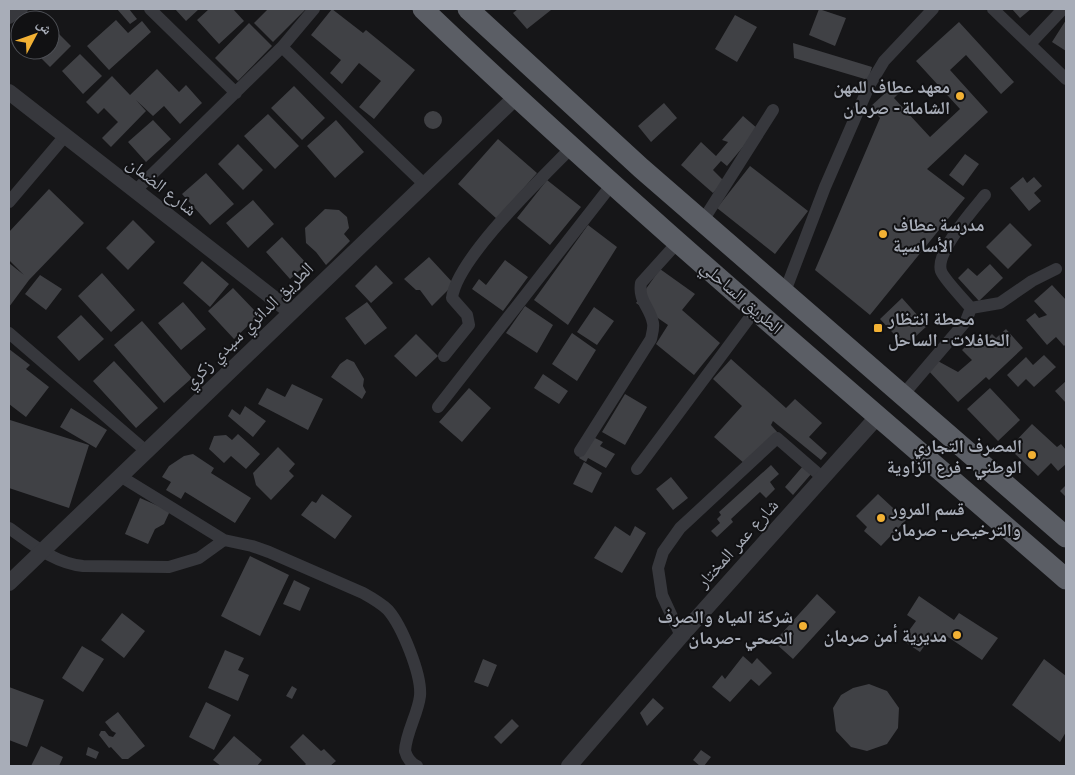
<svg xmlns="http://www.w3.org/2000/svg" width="1075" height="775" font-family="'Public Sans','Noto Naskh Arabic',sans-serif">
<rect width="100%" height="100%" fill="#161618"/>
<path fill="#404145" d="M117 9H129L137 19 130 24Z
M175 9H199L186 21Z
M209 9H233L244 21 219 44 197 20Z
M268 9H306L273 42 254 23Z
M332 9 363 33 366 30 415 70 374 119 359 107 381 81 359 63 342 84 330 73 341 60 311 35Z
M518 9H549L551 10 527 29 513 13Z
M819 9 846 18 835 46 809 35Z
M1012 9H1031L1020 18Z
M735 15 757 27 737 62 715 49Z
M116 20 128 33 142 21 151 32 109 70 87 46Z
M1066 20V51L1052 42Z
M959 22 1014 82 1001 94 966 55 950 70 988 112 927 169 965 198 870 315 815 270 880 118 870 107 894 85 900 92 894 98 930 137 960 109 916 61Z
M249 23 272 46 238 81 215 58Z
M50 25 71 46 50 67 33 50H50Z
M793 43 872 67 868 80 794 58Z
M80 54 102 76 83 94 62 71Z
M157 69 179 92 186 85 202 103 180 124 164 106 153 116 136 100 146 111 111 147 102 138 118 122 104 108 98 114 86 102 112 76 130 95Z
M294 86 325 118 302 140 271 108Z
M664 103 677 118 651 142 638 126Z
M424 120a9 9 0 1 1 18 0a9 9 0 1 1-18 0Z
M268 114 299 146 275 169 244 136Z
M743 116 758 129 727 166 721 161 713 170 724 181 713 193 681 165 701 142 716 156 728 142 722 140Z
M153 120 171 139 146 162 128 142Z
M336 120 364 152 335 178 307 146Z
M498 139 537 173 497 219 458 184Z
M238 144 263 170 243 190 218 164Z
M965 154 979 164 963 186 949 175Z
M750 166 808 211 775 254 717 208Z
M206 173 234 204 210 225 182 194Z
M1023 177 1027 183 1034 177 1042 186 1034 193 1041 201 1029 211 1010 188Z
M547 180 581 207 550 245 517 218Z
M49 189 84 223 29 280 9 307V263L24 275 9 260V232Z
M253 200 274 224 248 248 226 223Z
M325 209 339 210 347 217 349 228 344 234 350 241 326 265 316 252 306 243 305 228Z
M133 220 155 242 128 270 106 248Z
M1010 223 1032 245 1008 269 986 247Z
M588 225 617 247 568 325 534 300Z
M282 237 307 264 290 279 266 252Z
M429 257 454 284 432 306 420 290H416L404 279Z
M505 260 528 277 503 311 472 289 479 279 486 285Z
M202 261 229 284 210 307 183 283Z
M990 264 1003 278 979 301 958 278 968 268 977 276Z
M376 265 393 283 371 303 355 286Z
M660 269 695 294 682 310 720 343 694 375 656 344 668 325 636 303Z
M102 273 135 310 111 332 78 296Z
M40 275 62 289 46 310 25 294Z
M1052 285 1066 300V344L1064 346 1056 337 1047 345 1026 320 1035 313 1039 318 1047 315 1034 301Z
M233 288 259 315 234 339 208 311Z
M902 298 927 326 905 346 880 319Z
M183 302 206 329 181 350 158 323Z
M367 302 387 328 365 345 345 318Z
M525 306 553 325 537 353 506 333Z
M594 307 614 321 597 345 577 332Z
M81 315 104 339 79 361 57 337Z
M142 321 192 378 164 403 114 345Z
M1006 329 1023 348 989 380 986 377 958 402 926 368 936 360 958 372 972 360 962 350 973 339 980 346 992 334 996 338Z
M572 333 596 350 577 381 552 364Z
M416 334 438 356 416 377 394 356Z
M9 349 30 365 26 369 49 387 26 417 9 404Z
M1044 355 1056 367 1034 387 1026 379 1018 387 1007 375 1026 357 1033 365Z
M347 359 354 362 364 379 363 386 366 392 362 399 331 377 340 364Z
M731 359 786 408 795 399 822 423 809 437 827 453 821 460 773 421 771 425 778 433 745 464 714 437 742 406 713 379Z
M114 361 158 408 136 428 93 381Z
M543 374 568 391 559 404 534 388Z
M1066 381V403L1055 391Z
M292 384 323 399 308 430 258 404 267 388 285 397Z
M469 388 491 408 462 442 439 422Z
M990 388 1020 420 998 441 967 409Z
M625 394 647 407 625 445 602 432Z
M245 406 266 421 253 437 228 416 232 409 240 415Z
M71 408 107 430 96 448 60 427Z
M10 420 89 445 69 508 9 488Z
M1032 424 1057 447 1061 444 1066 450V464L1058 471 1051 463 1038 476 1009 448Z
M238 434 260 454 246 469 231 456 224 463 209 449 214 436 226 435 232 440Z
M593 437 603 442 600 446 615 454 606 468 588 458 586 462 579 458Z
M278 447 295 464 289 471 294 476 271 500 256 485 253 473Z
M193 454 214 468 211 473 251 498 235 523 185 492 181 499 166 490 171 482 162 477 169 466 184 456Z
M584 462 602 473 592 493 573 484Z
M771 465 779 474 770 482 775 489 766 498 760 492 731 519 733 522 717 537 711 531 720 523 717 519 721 515 719 512Z
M803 466 812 473 793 495 785 487Z
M671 477 688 498 673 510 656 489Z
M1066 485V497L1060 491Z
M322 494 352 516 335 539 301 515 312 501 316 503Z
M878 494 906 520 881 546 864 531 867 527 856 516Z
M140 498 170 511 164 524 155 529 148 544 125 534Z
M615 526 630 536 635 526 646 533 622 573 594 558Z
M250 556 289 575 260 636 221 616Z
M294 580 310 588 300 611 283 604Z
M817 594 836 612 793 659 774 642Z
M919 596 954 620 959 613 998 638 982 660 945 635 942 642 932 635 920 652 902 640 916 621 907 615Z
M122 613 145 631 124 658 101 640Z
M82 646 104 659 83 692 62 678Z
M225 650 244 658 238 670 249 675 238 701 208 688Z
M743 656 752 664 757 658 772 673 759 686 751 679 730 702 712 687 722 675 725 679Z
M483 659 497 665 488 687 474 682Z
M1044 659 1066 676V732L1060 742 1012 705Z
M869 684 887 691 899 708 898 728 887 744 867 751 851 747 836 731 833 708 841 695 853 688Z
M292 686 297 689 292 699 286 696Z
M9 687 44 700 27 747 9 740Z
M653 698 664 708 647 726 640 713Z
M206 702 231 715 214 750 189 737Z
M118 712 145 746 128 759H122L111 747 109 748 99 735 101 731H105L109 736 113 737 116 733 112 731 105 722Z
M512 719 519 726 501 744 494 737Z
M303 734 321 751 324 749 336 761 330 766H304L306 764 290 747Z
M234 736 262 760 257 766H221L213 760Z
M41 746 63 757 59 766H31Z
M88 747 99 752 96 759 86 755Z
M701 750 711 757 704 766H700L693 760Z"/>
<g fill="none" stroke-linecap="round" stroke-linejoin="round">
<path stroke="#37383d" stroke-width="12" d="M150 9 236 93
M993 9 1066 79
M9 18 22 9
M1030 44 1063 9
M282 47 424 184
M135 191 282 47 314 9
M9 202 65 136
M702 222 773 110
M784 294 825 187 869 86 884 61 933 9
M971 308 1000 303 1032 281 1056 269
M9 333 146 451
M444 356 469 325 467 315 452 298C457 258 543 177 573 146
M902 396 966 321 971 308C964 300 944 279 941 271 935 252 973 210 985 195
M438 407 613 183
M580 451 651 339C652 334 654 328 653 323 650 307 638 301 641 283L678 242
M637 469 756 309
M120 476 224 540
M9 528C32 544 54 563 83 566L169 567 199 558 224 540 252 546 269 552 363 593C372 598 381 603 388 610 402 626 422 675 420 696 418 714 406 732 405 751 407 758 410 763 417 766
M681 636 662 595 658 568 663 552 680 528 777 438 823 478"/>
<path stroke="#37383d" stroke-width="16" d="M9 92 291 312
M9 583 516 97
M569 766 681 636 878 416"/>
<path stroke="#5b5e65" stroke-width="21" d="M423 9C630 207 850 391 1066 579
M468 9 641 168 1066 537"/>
</g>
<g fill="#f2b134" stroke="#111113" stroke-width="2">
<circle cx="960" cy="96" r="5"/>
<circle cx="883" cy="234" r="5"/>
<rect x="873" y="323" width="10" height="10" rx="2.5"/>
<circle cx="1032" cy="455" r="5"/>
<circle cx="881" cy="518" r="5"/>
<circle cx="803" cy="626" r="5"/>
<circle cx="957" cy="635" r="5"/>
</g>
<g text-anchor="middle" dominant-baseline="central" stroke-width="4" stroke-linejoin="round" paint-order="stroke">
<g font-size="18" font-weight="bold" fill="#a8adb8" stroke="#111113" text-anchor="end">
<text x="950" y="86">معهد عطاف للمهن<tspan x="950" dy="21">الشاملة - صرمان</tspan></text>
<text x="893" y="224" text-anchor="start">مدرسة عطاف<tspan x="893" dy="21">الأساسية</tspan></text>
<text x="888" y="318" text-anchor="start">محطة انتظار<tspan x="888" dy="21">الحافلات - الساحل</tspan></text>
<text x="1022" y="445">المصرف التجاري<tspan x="1022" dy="21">الوطني - فرع الزاوية</tspan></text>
<text x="891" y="508" text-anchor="start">قسم المرور<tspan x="891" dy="21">والترخيص - صرمان</tspan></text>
<text x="793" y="616">شركة المياه والصرف<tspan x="793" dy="21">الصحي -صرمان</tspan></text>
<text x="947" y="635">مديرية أمن صرمان</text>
</g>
<g font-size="18" fill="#a8adb8" stroke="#111113">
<text transform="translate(162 186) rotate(38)">شارع الضمان</text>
<text transform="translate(742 297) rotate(41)">الطريق الساحلي</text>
<text transform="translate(248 325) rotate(-44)">الطريق الدائري سيدي زكري</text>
<text transform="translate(737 543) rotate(-48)">شارع عمر المختار</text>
</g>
</g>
<rect width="1075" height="775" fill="none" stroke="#a8adb8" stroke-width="20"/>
<g transform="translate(35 35) rotate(49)"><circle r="24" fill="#111113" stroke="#4d4f55"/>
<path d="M0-4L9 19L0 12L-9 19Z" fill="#f2b134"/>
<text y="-8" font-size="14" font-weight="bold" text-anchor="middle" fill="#a8adb8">ش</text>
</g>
</svg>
